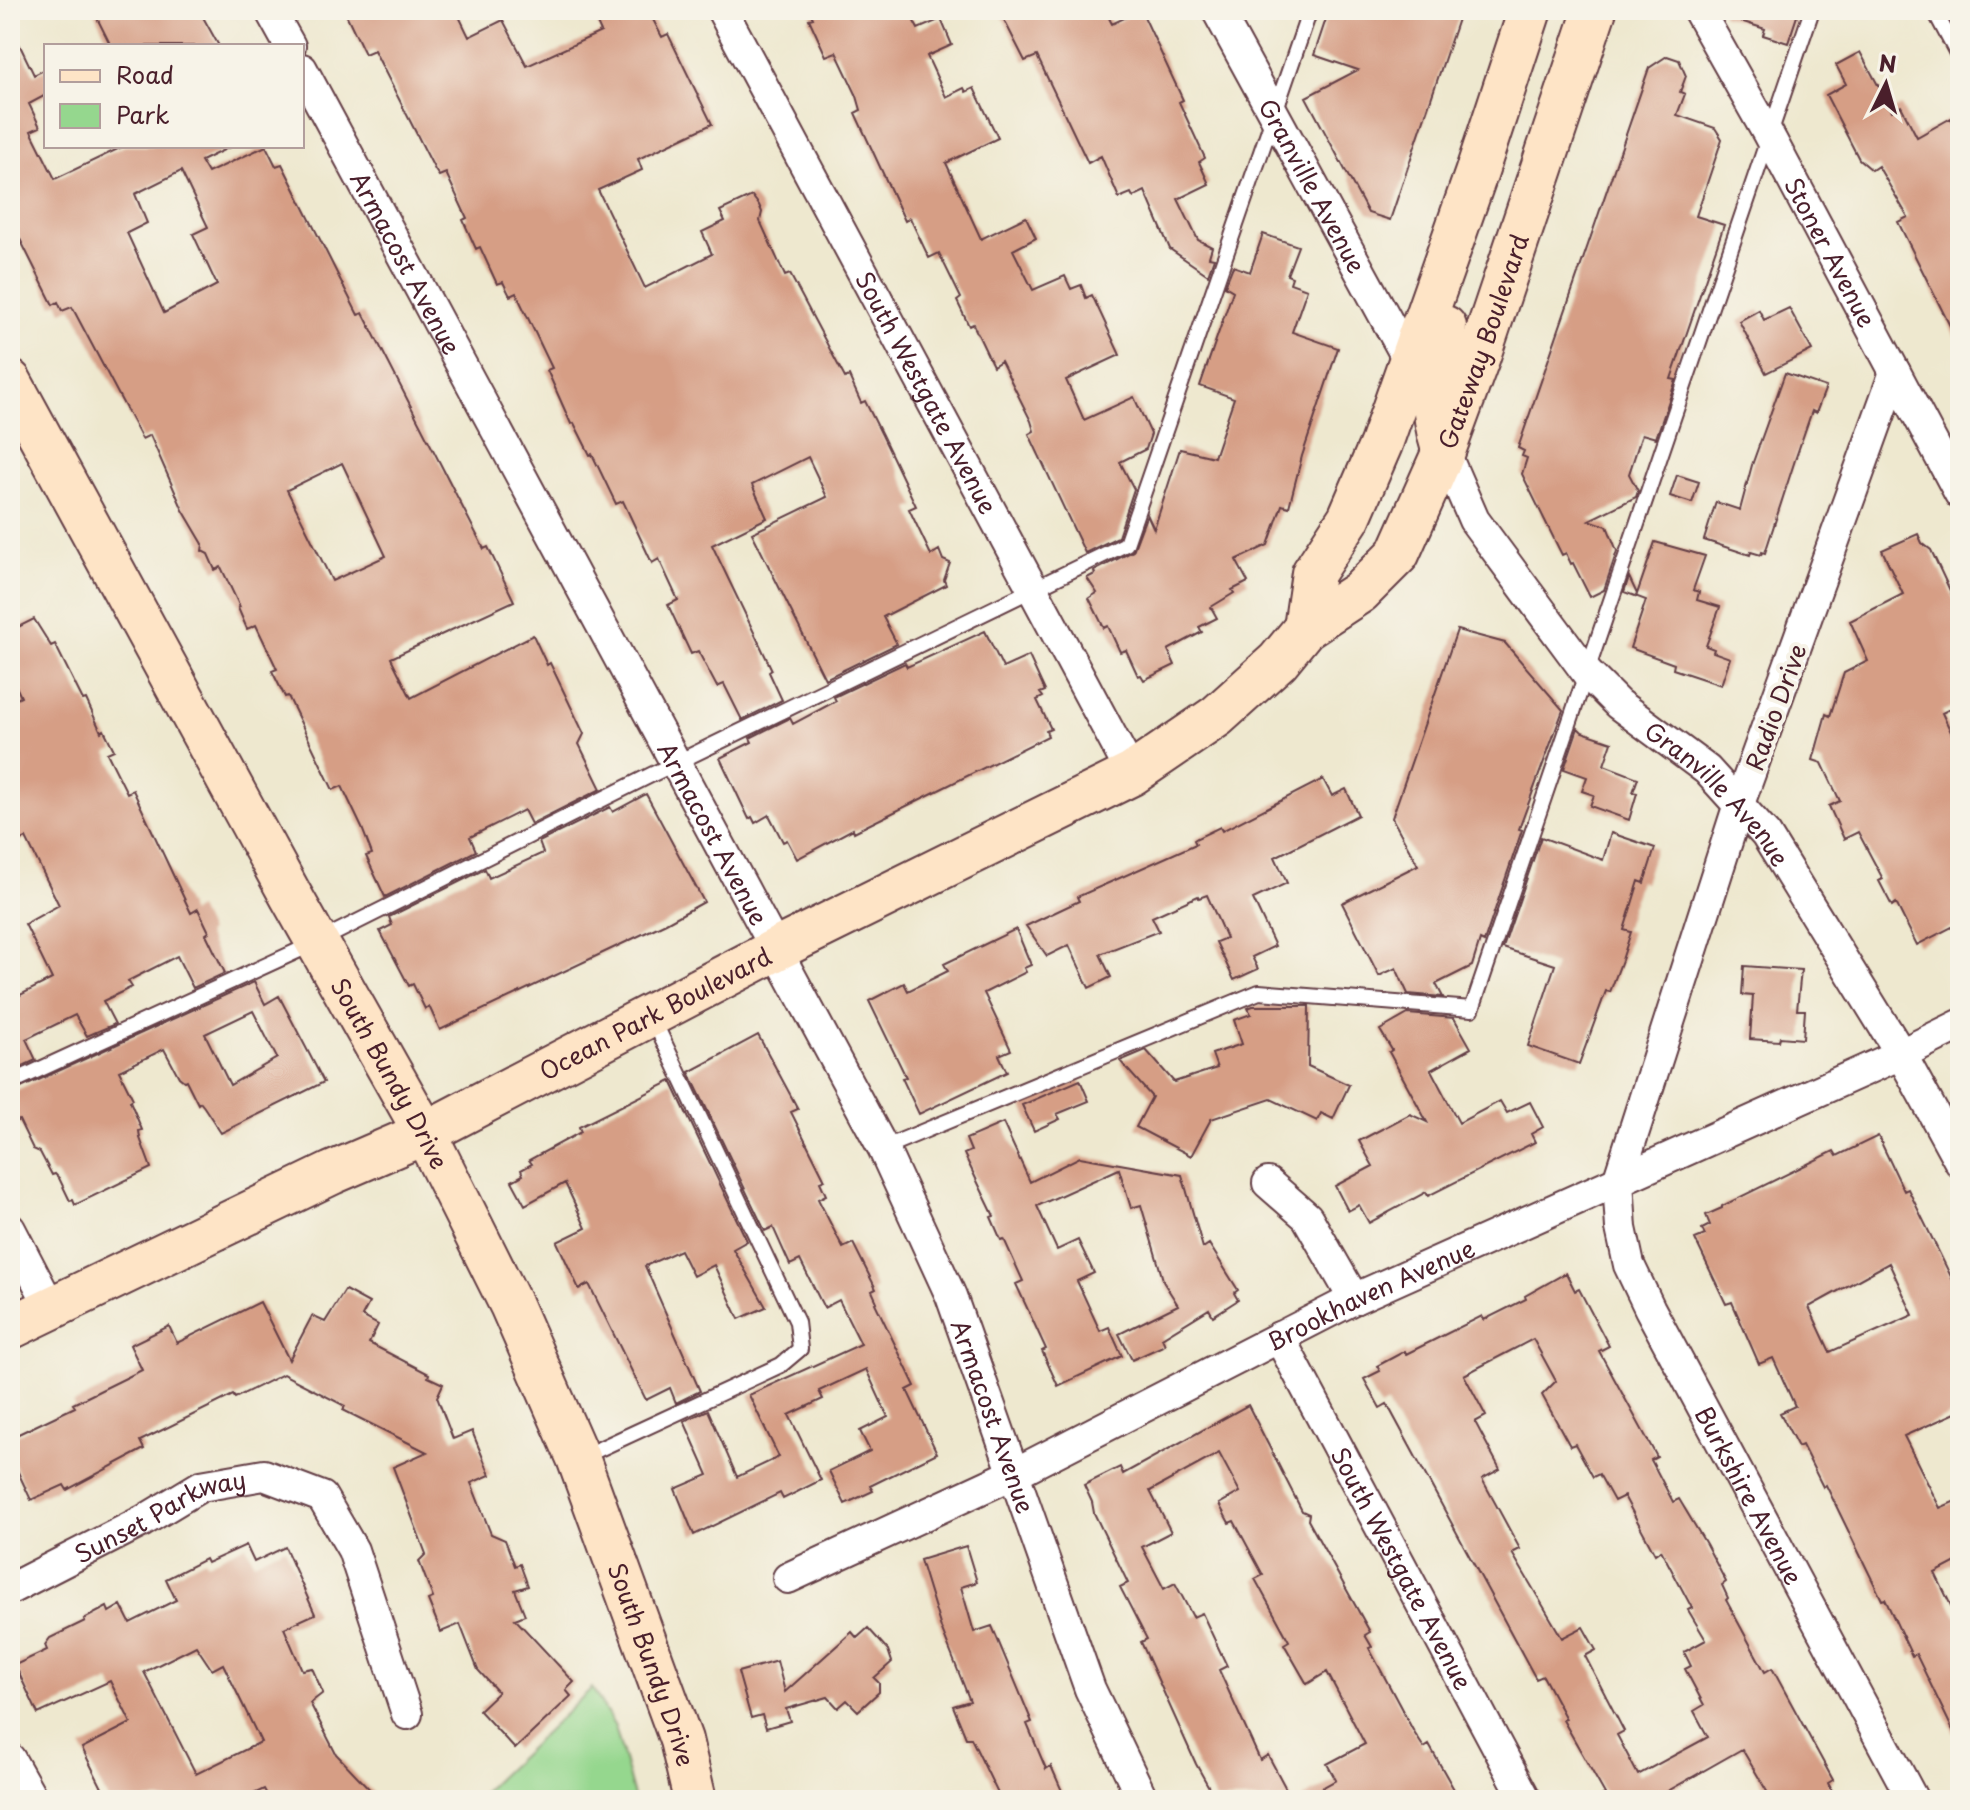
<svg xmlns="http://www.w3.org/2000/svg" width="1970" height="1810" font-family="'Playpen Sans',sans-serif">
<rect width="100%" height="100%" fill="#f7f3e8"/>
<filter id="ink" filterUnits="userSpaceOnUse"><feTurbulence type="fractalNoise" baseFrequency=".0125" numOctaves="2"/><feDisplacementMap in="SourceGraphic" scale="16" xChannelSelector="R" yChannelSelector="G"/><feConvolveMatrix kernelMatrix="1 2 1 2 8 2 1 2 1" color-interpolation-filters="sRGB"/></filter>
<filter id="wash" filterUnits="userSpaceOnUse"><feTurbulence type="fractalNoise" baseFrequency=".006" numOctaves="4" result="noise"/><feDisplacementMap in="SourceGraphic" scale="32" xChannelSelector="R" yChannelSelector="G"/><feGaussianBlur stdDeviation="1.8" result="paint"/><feColorMatrix in="noise" values="0 0 0 0 0 0 0 0 0 0 0 0 0 0 0 0 0 1.4 0 .05"/><feComposite in="paint" operator="in"/></filter>
<g filter="url(#wash)">
<rect width="100%" height="100%" fill="#eee8cf"/>
<path fill="#95d78e" stroke="#707b5c" stroke-width="2" d="M592 1688 615 1727 635 1800H475Z"/>
<g id="blocks">
<path fill="#d69e85" fill-rule="evenodd" d="M93 10H199L219 46H111Z
M344 10H456L469 37 503 20 527 66 601 32 591 10H648L662 37 668 34 712 124 638 159 642 170 598 190 645 288 712 254 702 232 725 221 720 211 752 196 759 205 762 212 760 221 785 276 790 274 845 378 849 376 861 403 865 401 882 435 916 506 909 509 931 555 939 550 943 560 950 563 944 580 946 585 883 617 897 644 825 679 752 533 827 497 808 457 752 485 767 518 712 545 772 670 769 672 782 700 742 720 724 684 717 687 698 651 691 654 668 605 678 600 659 559 652 563 623 501 616 504 592 454 590 455 574 423 571 424 547 370 552 368 516 293 510 296 503 282 497 284 480 247 476 249 463 220 467 218 446 173 439 176 435 170 374 50 365 54Z
M809 10H908L918 29 941 19 952 45 927 56 946 97 964 88 966 92 974 88 998 138 946 163 981 239 1026 217 1036 238 1013 250 1033 290 1065 276 1071 289 1081 285 1086 298 1092 295 1120 355 1066 380 1084 420 1134 397 1151 434 1146 449 1120 462 1134 489 1118 537 1085 553 1029 434 1034 431 1031 421 1001 361 993 366 973 324 969 326 957 301 961 298 939 253 929 258 910 218 905 221 855 113 861 110 857 96 836 52 826 56 809 19 813 18Z
M999 10H1105L1112 24 1141 10 1183 100 1179 102 1205 158 1199 162 1209 184 1178 199 1198 240 1212 247 1209 257 1214 258 1208 275 1170 249 1145 191 1133 197 1131 193 1119 198 1101 156 1088 163 1037 56 1025 61Z
M1329 10H1461L1390 220 1368 213 1306 97 1358 70 1314 55Z
M1722 10H1799L1788 43 1763 35 1765 29 1722 15Z
M10 25 34 75 46 69V95L29 104 40 127 31 131 55 179 124 146H232L201 161 208 173 266 146 276 166 282 164 358 315 363 313 484 549 488 547 514 601 391 658 411 698 533 635 547 665 550 663 584 734 579 744 601 789 531 824 524 810 470 837 476 851 385 897 366 856 372 854 362 828 342 786 333 790 288 696 285 697 272 671 277 669 256 625 247 629 238 608 240 607 221 567 215 570 208 554 202 551 203 544 183 510 150 435 142 439 72 307 62 311 58 302 53 305 10 219ZM181 171 208 227 193 234 217 285 164 313 127 233 147 223 135 194ZM342 463 386 556 332 581 287 490Z
M1860 52 1892 111 1901 106 1917 137 1951 118 1960 135V346L1898 222 1908 217 1878 166 1872 170 1859 159 1826 95 1846 84 1836 65Z
M1667 56 1679 60 1686 76 1680 92 1685 94 1677 115 1715 128 1722 139 1696 216 1724 225 1671 379 1676 380 1656 438 1642 434 1629 474 1638 491 1636 497 1589 520 1607 526 1617 551 1604 590 1590 597 1573 563 1571 564 1566 553 1562 555 1522 474 1527 458 1522 456 1524 451 1518 448 1649 68Z
M1263 234 1298 246 1287 275 1292 277 1290 283 1307 289 1292 332 1338 348 1302 456 1289 507 1282 505 1268 545 1236 560 1248 582 1232 590 1234 593 1211 607 1217 618 1199 627 1202 632 1168 650 1175 665 1144 680 1141 675 1138 676 1126 650 1120 652 1108 626 1104 628 1089 598 1097 593 1087 578 1095 574 1094 571 1133 551 1147 514 1154 529 1180 449 1214 457 1234 398 1200 386 1233 291 1225 286 1233 266 1250 272Z
M1789 308 1812 350 1766 373 1739 321 1759 310 1764 320Z
M1785 373 1826 387 1816 413 1812 411 1795 460 1765 553 1762 552 1761 555 1751 552 1750 555 1704 540 1716 502 1740 510 1752 465Z
M1677 475 1699 482 1692 503 1670 496Z
M1918 534 1922 543 1931 550 1960 612V704L1942 713 1960 751V923L1917 945 1896 903 1892 906 1879 881 1883 879 1858 832 1844 839 1829 806 1840 801 1822 763 1813 760 1826 714 1830 716 1844 673 1868 661 1850 621 1903 594 1882 550Z
M1655 542 1705 556 1693 590 1699 592 1697 600 1720 607 1706 646 1714 649 1713 652 1730 658 1721 685 1673 669 1674 664 1630 648 1646 600 1624 592 1629 577 1637 594Z
M34 619 51 646 55 644 83 700 86 699 101 732 104 730 114 750 107 753 127 793 133 790 191 913 198 909 209 932 206 934 225 973 193 988 177 956 128 981 132 987 103 1001 115 1024 87 1036 75 1015 26 1039 36 1060 10 1072V1000L52 979 25 924 59 905 26 838 10 845V702L21 697 10 673V631Z
M1457 630 1505 643 1563 710 1519 829 1522 830 1484 942 1480 940 1472 966 1436 984 1443 997 1408 994 1396 968 1379 976 1342 903 1418 865 1392 818Z
M985 631 1003 668 1029 656 1045 691 1040 693 1043 697 1037 700 1051 729 1046 731 1048 736 854 832 853 829 797 859 787 840 783 842 769 815 755 823 752 817 749 819 720 758 752 742 750 738 790 718 793 724 836 701 834 697 905 663 907 667Z
M1578 728 1582 732 1612 742 1604 765 1638 778 1633 792 1637 793 1629 820 1590 806 1594 795 1582 791 1587 777 1564 769Z
M1323 779 1332 796 1346 789 1358 815 1275 857 1287 883 1253 899 1275 946 1252 957 1258 969 1234 980 1216 942 1226 938 1207 895 1199 898 1198 896 1152 917 1159 931 1100 954 1111 977 1089 988 1069 945 1047 956 1026 926 1079 901 1077 897 1196 844 1194 840 1197 838 1220 827 1222 831Z
M646 794 704 902 666 923 440 1030 429 1006 425 1009 413 984 409 986 380 931 392 925 389 917 485 869 489 878 543 853 539 842 610 807 613 812Z
M1611 833 1655 848 1644 883 1639 881 1624 930 1631 932 1622 960 1610 992 1606 991 1579 1064 1528 1046 1555 965 1503 948 1541 837 1603 860Z
M1016 929 1031 965 1024 968 1026 972 984 993 1011 1050 999 1055 1007 1072 919 1114 902 1078 906 1077 869 1001 904 983 908 991 948 971 944 964Z
M1744 966 1801 970 1797 1010H1805L1803 1039 1780 1037 1779 1041 1750 1039 1753 996 1742 995Z
M254 982 265 1004 279 996 324 1082 221 1133 204 1107 200 1102 198 1104 186 1080 184 1081 179 1077 164 1049 119 1071 133 1099 130 1101 142 1130 139 1131 140 1138 151 1168 75 1205 73 1200 70 1201 59 1178 55 1174 52 1175 40 1152 33 1149 19 1120 10 1124V1093ZM253 1011 277 1058 230 1085 205 1034Z
M1253 1006H1309L1308 1066 1349 1085 1333 1119 1321 1113 1317 1121 1271 1099 1211 1119 1191 1156 1136 1127 1152 1097 1120 1061 1146 1050 1174 1082 1217 1068 1212 1054 1242 1044 1234 1020 1251 1014 1248 1008Z
M1408 1014 1454 1018 1471 1048 1431 1070 1459 1123 1500 1101 1507 1113 1530 1102 1543 1127 1531 1134 1535 1142 1428 1196 1426 1192 1369 1223 1359 1205 1348 1211 1335 1186 1373 1166 1359 1141 1410 1114 1427 1122 1389 1052 1392 1050 1380 1030Z
M758 1035 798 1109 791 1112 825 1180 820 1182 826 1195 818 1199 843 1248 853 1243 876 1289 872 1291 877 1302 875 1303 915 1386 907 1390 937 1453 870 1486 873 1491 845 1504 829 1471 870 1451 860 1431 888 1417 866 1369 819 1391 823 1399 789 1415 821 1480 783 1499 780 1493 694 1535 675 1489 708 1475 684 1421 708 1410 737 1477 779 1457 749 1395 861 1344 839 1300 824 1308 800 1260 790 1265 773 1227 765 1231 689 1072Z
M1080 1080 1089 1101 1057 1114 1060 1119 1034 1131 1022 1105Z
M671 1081 747 1241 733 1249 766 1307 739 1319 714 1265 693 1276 680 1250 645 1266 700 1391 676 1403 670 1388 646 1400 589 1284 579 1289 557 1242 586 1228 565 1183 525 1205 512 1181 523 1175 521 1170 532 1164 529 1160 581 1132 579 1127Z
M1003 1123 1030 1182 1080 1157 1182 1175 1203 1248 1209 1244 1238 1290 1234 1293 1238 1300 1213 1316 1209 1309 1162 1338 1165 1345 1132 1360 1119 1334 1178 1305 1164 1283 1141 1205 1131 1208 1119 1169 1037 1206 1057 1250 1078 1240 1094 1273 1077 1281 1100 1331 1109 1327 1122 1356 1058 1386 1042 1351 1046 1349 1016 1284 1023 1281 1004 1239 1001 1240 991 1217 994 1216 964 1154 971 1151 966 1139Z
M1878 1136 1904 1191 1908 1189 1960 1295V1411L1904 1436 1940 1508 1960 1499V1560L1935 1573 1960 1624V1745L1916 1654 1912 1656 1885 1599 1882 1600 1826 1485 1823 1487 1802 1445 1798 1447 1780 1413 1795 1406 1773 1358 1759 1364 1732 1302 1726 1304 1695 1239 1705 1235 1702 1229 1710 1225 1706 1215 1722 1208V1206L1834 1151 1837 1156ZM1889 1263 1913 1315 1830 1352 1809 1307Z
M1566 1273 1575 1291 1579 1289 1609 1346 1599 1351 1657 1457 1651 1460 1673 1502 1679 1499 1706 1544 1726 1582 1722 1585 1728 1598 1726 1600 1765 1672 1772 1668 1833 1780 1828 1783 1837 1800H1772L1742 1749 1652 1800H1594L1605 1794 1563 1720 1566 1719 1543 1676 1536 1679 1387 1404 1380 1408 1364 1379 1380 1371 1377 1366 1405 1351 1406 1354 1482 1316 1484 1320 1526 1299 1525 1296ZM1533 1339 1556 1381 1542 1395 1570 1446 1575 1444 1593 1477 1599 1474 1614 1501 1624 1496 1655 1554 1661 1550 1692 1608 1688 1610 1706 1640 1684 1652 1691 1666 1685 1669 1704 1705 1694 1711 1708 1737 1638 1775 1617 1735 1624 1731 1585 1656 1596 1650 1583 1627 1562 1638 1512 1553 1520 1549 1482 1479 1500 1469 1475 1422 1486 1416 1464 1375Z
M345 1290 369 1303 362 1316 378 1325 369 1343 429 1374 428 1377 443 1384 437 1397 453 1439 472 1431 490 1475 471 1483 491 1534 505 1540 515 1566 520 1564 528 1586 515 1590 525 1615 515 1619 574 1682 566 1690 571 1696 515 1749 479 1710 498 1692 478 1670 460 1624 441 1632 428 1600 433 1598 419 1561 426 1554 393 1467 427 1452 343 1410 345 1406 283 1374 235 1398 233 1395 140 1441 144 1449 67 1490 64 1485 31 1500 10 1455V1438L75 1407 73 1404 142 1370 130 1345 169 1326 177 1343 260 1302 289 1360 312 1316 325 1322Z
M1248 1405 1302 1511 1309 1514 1308 1520 1370 1632 1365 1635 1372 1647 1369 1648 1415 1734 1424 1748 1429 1745 1460 1800H1300L1336 1780 1327 1764 1365 1744 1327 1672 1307 1684 1284 1644 1289 1641 1255 1579 1263 1575 1234 1521 1229 1523 1219 1504 1240 1492 1219 1453 1150 1491 1171 1532 1142 1547 1164 1589 1175 1583 1193 1617 1202 1613 1227 1666 1219 1670 1260 1760 1268 1755 1292 1800H1216L1196 1764 1141 1642 1147 1639 1120 1587 1128 1583 1094 1513 1092 1502 1084 1485 1120 1467 1123 1474Z
M246 1545 254 1562 285 1547 315 1614 284 1628 302 1670 312 1668 323 1693 310 1703 336 1754 380 1800H270L264 1789 241 1800H108L82 1748 131 1723 110 1681 38 1714 15 1665 47 1650 45 1645 50 1638 85 1621 84 1619 107 1607 109 1612 121 1605 130 1623 176 1600 166 1579 205 1559 207 1563ZM196 1646 212 1670 223 1664 261 1742 196 1774 144 1672Z
M966 1546 977 1582 961 1587 974 1632 992 1626 1032 1722 1027 1724 1046 1769 1051 1766 1066 1800H1001L971 1738H966L953 1706 970 1701 941 1628 920 1560Z
M868 1628 888 1650 892 1662 874 1678 879 1683V1692L858 1711 847 1700 838 1708 828 1697 786 1709 790 1721 766 1728 762 1715 751 1718 738 1672 777 1661 785 1692 852 1632 857 1638Z"/>
</g>
</g>
<g filter="url(#ink)">
<use href="#blocks" fill-opacity="0" stroke="#633d44" stroke-width="2"/>
<g fill="none" stroke-linecap="round" stroke-linejoin="round">
<defs>
<path id="lane" d="M1934 10 1960 59
M10 1083 317 942 651 775 1126 544 1310 10
M883 1148 1259 992 1472 1009 1812 10
M582 1457 781 1365 800 1349 797 1322 653 1019"/>
<g id="street">
<path d="M270 10 290 46"/>
<path id="s1" d="M722 10 1132 774"/>
<path id="s2" d="M1217 10 1409 361"/>
<path id="s3" d="M1698 10 1768 134 1960 494"/>
<path id="s4" d="M302 69 883 1148 951 1296 1090 1689 1143 1800"/>
<path id="s5" d="M1895 372 1739 804 1618 1181 1621 1228 1629 1265 1650 1309 1913 1800"/>
<path id="s6" d="M1444 451 1474 520 1587 673 1618 704 1707 770 1766 835 1901 1054 1960 1162"/>
<path d="M1268 1183 1307 1217 1354 1299"/>
<path d="M10 1229 51 1308"/>
<path id="s7" d="M1279 1337 1526 1800"/>
<path id="s8" d="M788 1578 1015 1473 1354 1299 1901 1054 1960 1025"/>
<path id="s9" d="M10 1589 143 1521 201 1486 264 1475 322 1497 353 1550 407 1714"/>
<path d="M10 1759 33 1800"/>
</g>
<g id="secondary">
<path id="s10" d="M10 381 291 896 425 1133 511 1305 578 1458 681 1740 695 1800"/>
<path d="M1443 450C1430 409 1431 368 1445 327"/>
<path d="M1305 628 1313 573 1349 518 1381 444 1476 174 1530 10"/>
<path id="s11" d="M10 1328 332 1173 425 1133 777 949 1132 774 1217 716 1278 661 1305 628 1360 592 1398 554 1444 451 1479 356 1595 10"/>
</g>
</defs>
<use href="#lane" stroke="#633d44" stroke-width="18"/>
<use href="#street" stroke="#633d44" stroke-width="34"/>
<use href="#secondary" stroke="#633d44" stroke-width="46"/>
<use href="#lane" stroke="#fff" stroke-width="14"/>
<use href="#street" stroke="#fff" stroke-width="30"/>
<use href="#secondary" stroke="#fee4c6" stroke-width="42"/>
</g>
</g>
<g text-anchor="middle" dominant-baseline="central" stroke-width="8" stroke-linejoin="round" paint-order="stroke">
<g font-size="24" fill="#4a1f2b" stroke="#f7f3e8">
<text stroke="none"><textPath href="#s2" startOffset="200">Granville Avenue</textPath></text>
<text stroke="none"><textPath href="#s3" startOffset="276">Stoner Avenue</textPath></text>
<text stroke="none"><textPath href="#s4" startOffset="220">Armacost Avenue</textPath></text>
<text stroke="none"><textPath href="#s11" startOffset="1828">Gateway Boulevard</textPath></text>
<text stroke="none"><textPath href="#s1" startOffset="434">South Westgate Avenue</textPath></text>
<text transform="translate(1775 707) rotate(-70)">Radio Drive</text>
<text stroke="none"><textPath href="#s6" startOffset="444">Granville Avenue</textPath></text>
<text stroke="none"><textPath href="#s4" startOffset="868">Armacost Avenue</textPath></text>
<text stroke="none"><textPath href="#s11" startOffset="718">Ocean Park Boulevard</textPath></text>
<text stroke="none"><textPath href="#s10" startOffset="790">South Bundy Drive</textPath></text>
<text stroke="none"><textPath href="#s8" startOffset="648">Brookhaven Avenue</textPath></text>
<text stroke="none"><textPath href="#s4" startOffset="1516">Armacost Avenue</textPath></text>
<text stroke="none"><textPath href="#s5" startOffset="1200">Burkshire Avenue</textPath></text>
<text stroke="none"><textPath href="#s9" startOffset="168">Sunset Parkway</textPath></text>
<text stroke="none"><textPath href="#s7" startOffset="262">South Westgate Avenue</textPath></text>
<text stroke="none"><textPath href="#s10" startOffset="1438">South Bundy Drive</textPath></text>
</g>
</g>
<rect width="1970" height="1810" fill="none" stroke="#f7f3e8" stroke-width="40"/>
<rect x="44" y="44" width="260" height="104" fill="#f7f3e8" stroke="#b29e9c" stroke-width="2"/>
<rect x="60" y="70" width="40" height="12" fill="#fee4c6" stroke="#b29e9c" stroke-width="2"/>
<text x="116" y="84" font-size="24" fill="#4a1f2b">Road</text>
<rect x="60" y="104" width="40" height="24" fill="#95d78e" stroke="#b29e9c" stroke-width="2"/>
<text x="116" y="124" font-size="24" fill="#4a1f2b">Park</text>
<g transform="translate(1886 84) rotate(5)" stroke="#f7f3e8" stroke-width="6" paint-order="stroke">
<path d="M0-6L14 30L0 20L-14 30Z" fill="#4a1f2b"/>
<text y="-12" font-size="22" font-weight="bold" text-anchor="middle" fill="#4a1f2b">N</text>
</g>
</svg>
